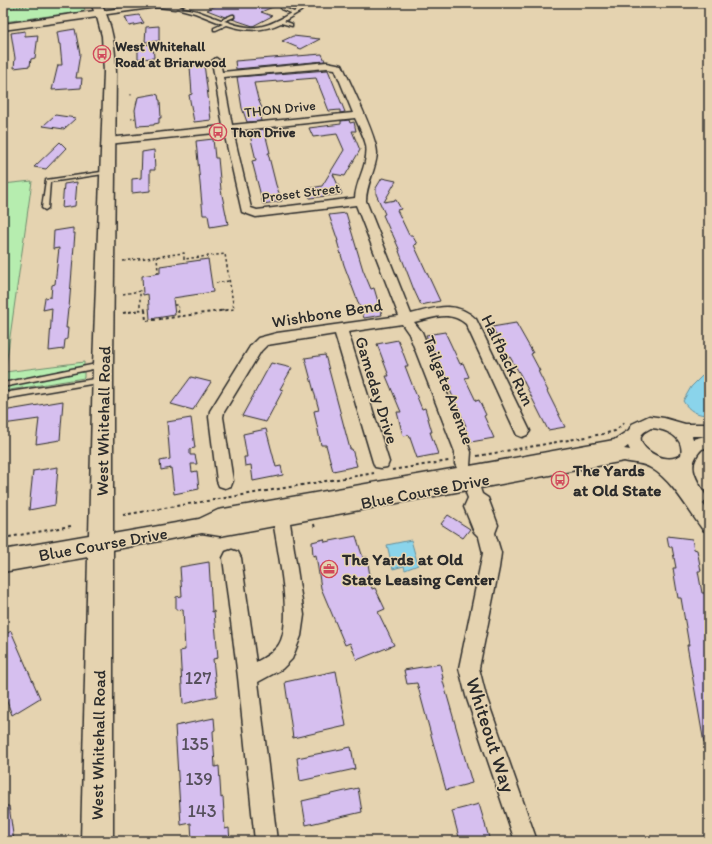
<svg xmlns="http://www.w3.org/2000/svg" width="712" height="844" font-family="Itim,sans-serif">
<rect width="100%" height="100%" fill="#e5d3b0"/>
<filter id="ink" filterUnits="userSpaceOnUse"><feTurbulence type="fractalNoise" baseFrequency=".025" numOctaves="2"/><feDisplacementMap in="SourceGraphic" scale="8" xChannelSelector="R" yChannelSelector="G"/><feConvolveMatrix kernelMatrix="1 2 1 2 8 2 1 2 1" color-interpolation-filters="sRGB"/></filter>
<g filter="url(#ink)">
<path fill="#b6edaf" stroke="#708c6d" d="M3 3H82L85 10 80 12 3 22Z
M32 181 5 372 84 362V378L3 391V184Z"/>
<path fill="#8ad4eb" stroke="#64909e" d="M709 369V415C697 415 689 411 683 401L691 387Z
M411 540 418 565 405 570 404 566 393 569 387 545Z"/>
<path fill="#d6bfef" stroke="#2b2b2b" d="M221 3H234L239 5 244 3H282L261 12 272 16 253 26 232 19 235 18 234 14 225 17 207 10Z
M139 15 144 23 129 26 125 17Z
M159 26V41L145 42 146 27Z
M75 29 80 54 76 78H82L81 88 52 90 58 65H62L60 44H59L57 32Z
M25 31V36L38 35 35 58 31 59 30 66 14 68 15 58 11 33Z
M293 36 320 39 301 49 282 41Z
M153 44 154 58 138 59V45Z
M322 54 325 61 236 69 235 61Z
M204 64 211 120 194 122 189 95 192 94 190 66Z
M328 70 345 112 340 113V110L329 111 316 78 254 83 258 99 265 115 260 116 261 121 247 122 242 108 237 77Z
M155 94 158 95 159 100H160L161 118H159V123L154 124V125L137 126 135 110 138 97Z
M55 115 76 118 64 129 43 126Z
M349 120 350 123 354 122 356 131H352L360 150 345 176 333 174 342 194 310 198 306 189 322 186 344 150 337 134 313 137 309 128 341 124V121Z
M264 129 270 153H268L276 185 282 201 263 204 252 161 256 160 249 131Z
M213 139 215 158H218L221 190 228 224 210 227 208 215H203L196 141Z
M60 142 66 148 46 169 34 167Z
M154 150 155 170H150V191L132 193V179L141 178 142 152Z
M382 178 396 181 384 202 396 200 401 209 397 210 409 235H412L417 244 414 245 440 301 421 305 414 290 399 251H400L392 233H391L383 215 385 214 376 194V188Z
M77 182 75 206 62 208 64 184Z
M346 213 363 270 371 289 374 288 382 315 364 318 344 265 337 241H338L329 215Z
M73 228V233H75L69 308 68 309 66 328H68L67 339 65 340 64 349 49 351 52 308 43 310 45 298 51 297 52 285 55 284 59 248 53 249 54 231Z
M208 259 213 292 173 298 175 315 150 319 148 294 143 295 142 276 160 273V266Z
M516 323 533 353 531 354 540 371H538L548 391H547L565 427 548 430 520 374 510 357 508 358 492 327Z
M445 332 460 364 463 363 469 377 465 378 476 401 479 400 486 415 484 416 494 438 471 442 464 426H466L449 388 451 387 426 335Z
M398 340 408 366H405L413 387 422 409 425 408 432 432H430L438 454 417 458 409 435 403 436 397 412H401L386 376H389L377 344Z
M325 355 350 449H352L357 466 333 471 326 445H321L314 411 319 410 305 358Z
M271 363 292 368 280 389 283 390 266 422 242 416Z
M191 377 211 382 193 410 171 404Z
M63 401 60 440 36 444 39 419 3 424V411Z
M191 418 195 448 190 449V455H195L197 464H191L192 472 197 471 199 489 174 494 171 468 161 470 160 461 170 459 167 422Z
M266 429 276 467 281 466 283 475 253 481 251 465 245 466 244 457H247L243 434Z
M58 467 55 505 29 510 33 471Z
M448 515 470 529 463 538 441 524Z
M356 536 363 558 367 557 372 589 375 588 385 609 378 612 394 645 357 660 350 643 345 645 321 588 316 555 313 556 312 542 324 539 325 542Z
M667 536 692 539 694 549 697 550 699 560 701 571H698L702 593H708L709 598V742L704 743 687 645H689L681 598H678L673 568H676L672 547H669Z
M209 562 212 612 214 611 218 658 213 659 217 696 183 704 180 651 185 650 183 609 176 610V597L182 596 180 567Z
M11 631 40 698 12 715 3 691V636Z
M440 664 443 678H442L472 783 446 790 417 683 407 684 404 670Z
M336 671 346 726 293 738 285 682Z
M214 718 215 730 213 731 215 767 219 766 221 798 223 797 225 829 229 828 230 841H192L191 823 181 825 175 726Z
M351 747 355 769 300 781 297 758Z
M358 788 362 812 306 825 302 801Z
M479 804 490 841H460L452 811Z
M3 806H9L14 841H3Z"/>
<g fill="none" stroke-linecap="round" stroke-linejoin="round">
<defs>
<path id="lane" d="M288 3H299L303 8 301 11 284 21 292 24V26L281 23C263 32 246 31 227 25L216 30H214V28L223 24 195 13 173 7 175 6 197 11 221 20 232 15H234V17L224 21 229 22 230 23C256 32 269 26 291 13L281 9 282 5ZM288 5H297L299 8 294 12 285 8V7Z
M108 171H110V173L50 182 48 208 45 210 42 208 46 180Z
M101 363H103L104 365 103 367 3 387V383Z
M101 378 104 380 103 382 3 399V393Z"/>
<path id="street" d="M155 3 174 5 187 3 175 9 157 7 101 15 97 13 101 11Z
M216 58 220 61 222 72 327 62 342 65 343 67C351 85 377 137 377 153 376 170 366 184 366 201L411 314C436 308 455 300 476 319L530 431 527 435 522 437 517 435 466 324C449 310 434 318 414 322L422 332 471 452 470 466 614 440 629 430 632 424 649 416 664 418 685 424H709V447L702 449C684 467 698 480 707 498L703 504 709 512V532L703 530C689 511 672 480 651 468 643 463 633 463 624 461L480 488 482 494 488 498 498 525 495 533 501 553 499 568 479 668 486 696 537 841H515L466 696 459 668 483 553 479 537 474 532 464 507 468 498 466 493 467 490 290 523 304 615 301 636 292 659 282 669 258 682 277 841H255L238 677 223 558 226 552 232 550 238 552 241 558 256 662C264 658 272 653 278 646 294 624 278 553 274 526L220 536 202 533 101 552 95 549 92 544 95 539 101 536 199 519 218 510 457 468 455 464V452L409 334 402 324 348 332 389 462 387 467 381 468 375 467 373 462 335 334 267 345 261 351 224 412 223 417 233 481 231 486 225 488 219 486 217 481 209 417 210 411 251 345 258 338 277 333 399 316 356 205 256 217 242 212 224 132 108 144 104 143 103 141 108 138 223 126 212 61ZM327 68 335 69 353 113 232 125 223 77ZM355 118C359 127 364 136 366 145 369 164 356 180 355 198L257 210 251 208 233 131ZM651 428C666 429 685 437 681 455 663 467 632 444 643 433 645 431 649 429 651 428ZM692 436H705L693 439ZM628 446 630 450 624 449Z"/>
<path id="secondary" d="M91 3H101C113 26 115 47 116 72L113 365V841H81L88 557 3 572V550L89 535 93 365 104 72 102 36 97 17 3 30V24L94 11Z"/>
</defs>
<use href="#lane" stroke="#2b2b2b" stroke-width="3"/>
<use href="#street" stroke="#2b2b2b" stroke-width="3"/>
<use href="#secondary" stroke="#2b2b2b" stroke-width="3"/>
<path stroke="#2b2b2b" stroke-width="1" stroke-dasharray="1.5 1.5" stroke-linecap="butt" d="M11 8 48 3
M131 94V97
M131 119 136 118"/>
<path stroke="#2b2b2b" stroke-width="1.5" stroke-dasharray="2.5 2.5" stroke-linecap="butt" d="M3 236 6 242 3 251
M157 256 158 273
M123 261 184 253V259L225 254 234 309 220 311
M216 283 229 281
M123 294 140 291V310
M174 305H178L179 311
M134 311 145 309V311"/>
<path stroke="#2b2b2b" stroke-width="2" stroke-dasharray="3 3" stroke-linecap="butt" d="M145 310 146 321 227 310
M178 310 179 316
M123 313 140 310
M477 456 603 434 615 431 625 422
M392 470 449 461
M123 515 374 473
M314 524 315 529
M3 538 71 526"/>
<use href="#lane" fill="#e5d3b0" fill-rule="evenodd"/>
<use href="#street" fill="#e5d3b0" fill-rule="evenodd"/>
<use href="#secondary" fill="#e5d3b0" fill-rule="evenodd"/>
</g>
</g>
<defs>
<symbol id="bus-ring" viewBox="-11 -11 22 22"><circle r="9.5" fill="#e5d3b0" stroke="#d1495b" stroke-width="1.5"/><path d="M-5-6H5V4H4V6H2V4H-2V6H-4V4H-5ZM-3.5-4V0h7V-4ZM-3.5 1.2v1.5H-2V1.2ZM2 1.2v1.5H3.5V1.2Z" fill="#d1495b"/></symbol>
<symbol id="office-ring" viewBox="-11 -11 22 22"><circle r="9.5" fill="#e5d3b0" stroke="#d1495b" stroke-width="1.5"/><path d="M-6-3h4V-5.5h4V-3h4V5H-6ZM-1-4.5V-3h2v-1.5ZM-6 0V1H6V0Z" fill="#d1495b"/></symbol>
</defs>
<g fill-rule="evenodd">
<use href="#bus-ring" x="92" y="44" width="20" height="20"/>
<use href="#bus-ring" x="208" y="122" width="20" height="20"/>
<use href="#bus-ring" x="550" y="470" width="20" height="20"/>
<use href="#office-ring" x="319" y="559" width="20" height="20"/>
</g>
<g text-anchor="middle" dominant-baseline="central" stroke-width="3" stroke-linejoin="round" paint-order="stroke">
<g font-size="14" font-weight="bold" fill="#2b2b2b" stroke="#e5d3b0" text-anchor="start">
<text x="115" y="46">West Whitehall<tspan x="115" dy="16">Road at Briarwood</tspan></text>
<text x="231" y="132">Thon Drive</text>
</g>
<g font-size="14" fill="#2b2b2b" stroke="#e5d3b0">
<text transform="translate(280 109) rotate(-6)">THON Drive</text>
<text transform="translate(301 193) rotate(-7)">Proset Street</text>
</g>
<g font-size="17" fill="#2b2b2b" stroke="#e5d3b0">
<text transform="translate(327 313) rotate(-9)">Wishbone Bend</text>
<text transform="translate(508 360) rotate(64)">Halfback Run</text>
<text transform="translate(377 390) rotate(73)">Gameday Drive</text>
<text transform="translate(449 390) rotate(69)">Tailgate Avenue</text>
<text transform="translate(103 421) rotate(-89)">West Whitehall Road</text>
<text transform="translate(425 491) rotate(-11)">Blue Course Drive</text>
<text transform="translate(103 544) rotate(-10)">Blue Course Drive</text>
<text transform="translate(98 745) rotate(-89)">West Whitehall Road</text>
</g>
<g font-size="17" font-weight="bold" fill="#2b2b2b" stroke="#e5d3b0" text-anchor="start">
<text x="573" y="470">The Yards<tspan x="573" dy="20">at Old State</tspan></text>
<text x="342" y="559">The Yards at Old<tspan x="342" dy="20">State Leasing Center</tspan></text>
</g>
<g font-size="18" fill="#56505c">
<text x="198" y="678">127</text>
<text x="195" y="744">135</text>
<text x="199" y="779">139</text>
<text x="202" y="811">143</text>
</g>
<g font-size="20" fill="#2b2b2b" stroke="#e5d3b0">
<text transform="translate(491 735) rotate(72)">Whiteout Way</text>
</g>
</g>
<rect width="712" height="844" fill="none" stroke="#e5d3b0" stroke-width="16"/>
<rect x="8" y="8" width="696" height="828" fill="none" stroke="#2b2b2b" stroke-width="1.5" filter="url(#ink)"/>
</svg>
